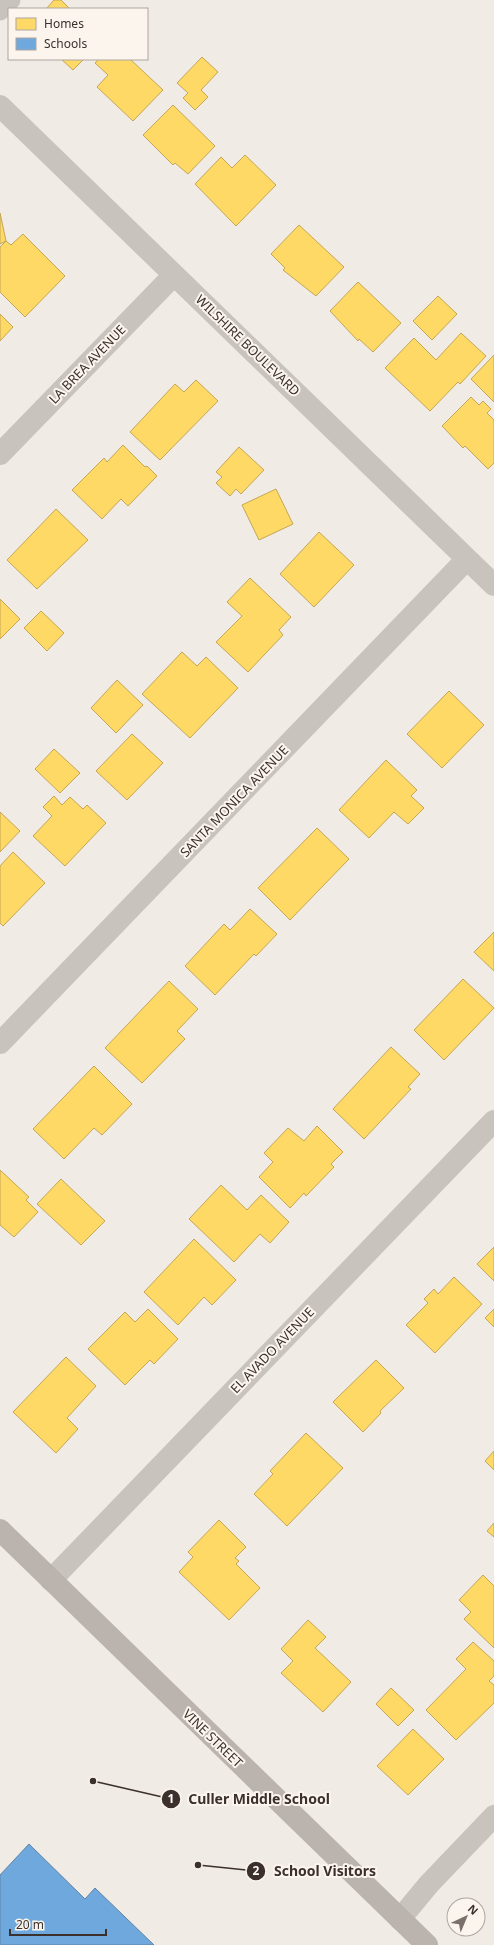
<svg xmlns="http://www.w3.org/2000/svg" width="494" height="1945" font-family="'Noto Sans',sans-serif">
<rect width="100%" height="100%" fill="#f0ebe5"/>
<path fill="#ffd966" stroke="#c4a654" d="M54 0H61L70 9H46Z
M202 57 218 72 201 90 208 97 195 110 183 98 188 93 177 83Z
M61 59H84L73 70Z
M99 59H130L163 90 133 121 97 87 108 75 95 63Z
M173 105 215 146 188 174 175 163 173 165 143 135Z
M245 155 276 185 236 226 195 184 221 157 232 168Z
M0 213 6 241 0 244Z
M299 225 344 267 316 296 283 270 285 268 271 254Z
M23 234 65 276 25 317 0 292V247L6 241 11 245Z
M358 282 401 323 373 352 359 339 358 341 330 311Z
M438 296 457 314 432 340 413 321Z
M0 314 13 327 0 341Z
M461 333 486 356 460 384 458 382 430 411 385 368 414 338 436 360Z
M494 355V402L471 379Z
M196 380 218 401 160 460 130 432 175 384 184 392Z
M471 397 479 405 483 401 491 409 487 413 494 420V463L488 469 465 446 463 448 442 426Z
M123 445 145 467 147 466 157 476 128 506 121 499 102 519 72 490 104 458 107 462Z
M239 447 264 470 241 494 236 489 230 496 216 483 222 477 216 472Z
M276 489 293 524 259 540 242 505Z
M56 509 88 540 37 589 7 560Z
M319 532 354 565 314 607 280 574Z
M250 578 291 617 279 630 283 635 248 672 216 642 242 616 227 602Z
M0 599 20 619 0 639Z
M41 611 64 633 47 651 24 628Z
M182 652 197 666 206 657 238 688 190 738 142 694Z
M117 680 143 705 116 733 91 708Z
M449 691 484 725 442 768 407 734Z
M132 734 163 763 127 800 96 771Z
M54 749 80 773 60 793 35 769Z
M386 760 417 790 411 796 424 808 408 824 394 812 369 838 339 810Z
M54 796 62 805 70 797 83 809 87 805 106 823 65 866 33 836 52 816 43 807Z
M0 812 20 831 0 852Z
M317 828 349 859 290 920 258 888Z
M13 852 45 883 3 926 0 923V866Z
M250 909 277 934 256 956 254 954 215 995 185 966 224 924 230 930Z
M494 932V971L474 952Z
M463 979 494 1008 444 1060 414 1030Z
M169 981 198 1009 177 1031 185 1039 142 1083 105 1048Z
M391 1047 420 1074 408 1087 411 1089 364 1139 333 1109Z
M94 1066 132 1104 102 1135 94 1128 64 1159 33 1129Z
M317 1126 343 1152 331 1164 334 1167 306 1196 304 1193 290 1208 259 1177 273 1162 264 1153 288 1128 304 1141Z
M0 1170 29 1197 26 1200 38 1212 14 1237 0 1225Z
M61 1179 105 1221 81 1245 37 1204Z
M221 1185 247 1210 261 1195 289 1222 270 1243 260 1234 234 1262 189 1219Z
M194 1239 236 1280 212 1305 204 1297 178 1325 144 1292Z
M494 1247V1281L477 1264Z
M454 1277 482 1304 435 1353 406 1325 428 1303 424 1299 434 1289 438 1294Z
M148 1309 178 1339 154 1364 150 1360 125 1385 88 1349 125 1312 135 1322Z
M494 1309V1327L485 1318Z
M66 1357 96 1386 67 1418 78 1429 56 1453 13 1412Z
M376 1360 404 1388 380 1411 381 1413 363 1432 333 1402Z
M306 1433 343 1468 287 1526 254 1494 273 1474 270 1471Z
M494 1451V1470L485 1461Z
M219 1520 246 1547 235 1558 239 1561 236 1564 260 1588 229 1620 179 1572 193 1557 188 1552Z
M494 1523V1537L487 1531Z
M483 1575 494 1586V1648L464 1619 471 1612 459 1600Z
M308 1620 326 1637 315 1648 351 1682 323 1712 281 1673 293 1661 281 1649Z
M473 1642 494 1661V1676L489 1681 494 1685V1703L456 1740 426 1710 466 1669 456 1659Z
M391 1688 414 1710 398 1726 376 1704Z
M413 1729 444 1759 408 1795 377 1766Z"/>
<path fill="#6fa8dc" stroke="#5f84a7" d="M29 1844 85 1899 95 1888 154 1945H0V1875Z"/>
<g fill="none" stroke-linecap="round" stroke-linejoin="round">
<path stroke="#c9c3be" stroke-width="19" d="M0 11 11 0"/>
<path stroke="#c9c3be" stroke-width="22" d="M0 106 494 585
M0 454 174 275
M0 1043 467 559
M51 1580 494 1121
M400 1919 429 1884 494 1816"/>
<path stroke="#bab3ae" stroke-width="22" d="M0 1530 427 1945"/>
</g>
<g text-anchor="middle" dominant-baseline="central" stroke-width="4" stroke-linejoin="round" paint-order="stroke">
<g font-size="13" fill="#3b302b" stroke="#fbf5ee">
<text transform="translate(248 345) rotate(44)">WILSHIRE BOULEVARD</text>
<text transform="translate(87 364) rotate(-46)">LA BREA AVENUE</text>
<text transform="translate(234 801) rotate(-46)">SANTA MONICA AVENUE</text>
<text transform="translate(272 1350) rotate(-46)">EL AVADO AVENUE</text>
<text transform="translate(213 1738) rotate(44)">VINE STREET</text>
</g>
</g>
<path fill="none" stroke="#3b302b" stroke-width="1.5" d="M93 1781L171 1799M198 1865L256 1871"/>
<g fill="#3b302b" stroke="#fbf5ee" stroke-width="1.5">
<circle cx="93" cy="1781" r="4"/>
<circle cx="198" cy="1865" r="4"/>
<circle cx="171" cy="1799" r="10"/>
<circle cx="256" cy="1871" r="10"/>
</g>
<g font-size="12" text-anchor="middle" font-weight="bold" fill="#fff">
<text x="171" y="1803">1</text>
<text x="256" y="1875">2</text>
</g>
<g font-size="14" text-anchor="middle" font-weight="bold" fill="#3b302b" stroke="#fbf5ee" stroke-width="4" stroke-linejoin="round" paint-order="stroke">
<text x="259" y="1804">Culler Middle School</text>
<text x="325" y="1876">School Visitors</text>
</g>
<rect x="8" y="8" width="140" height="52" fill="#fbf5ee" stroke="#aea6a0"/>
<rect x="16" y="18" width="20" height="12" fill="#ffd966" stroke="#aea6a0"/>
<text x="44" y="28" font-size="12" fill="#3b302b">Homes</text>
<rect x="16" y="38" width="20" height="12" fill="#6fa8dc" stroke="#aea6a0"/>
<text x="44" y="48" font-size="12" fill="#3b302b">Schools</text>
<g transform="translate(466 1917) rotate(44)"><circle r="19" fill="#fbf5ee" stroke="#aea6a0"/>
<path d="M0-3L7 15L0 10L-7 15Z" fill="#7a716c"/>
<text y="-6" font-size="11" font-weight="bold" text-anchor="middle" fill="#3b302b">N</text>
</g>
<path d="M10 1929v6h96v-6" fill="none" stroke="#3b302b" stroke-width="2"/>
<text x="16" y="1929" font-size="12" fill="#3b302b" stroke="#fbf5ee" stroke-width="3" paint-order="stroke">20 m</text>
</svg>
